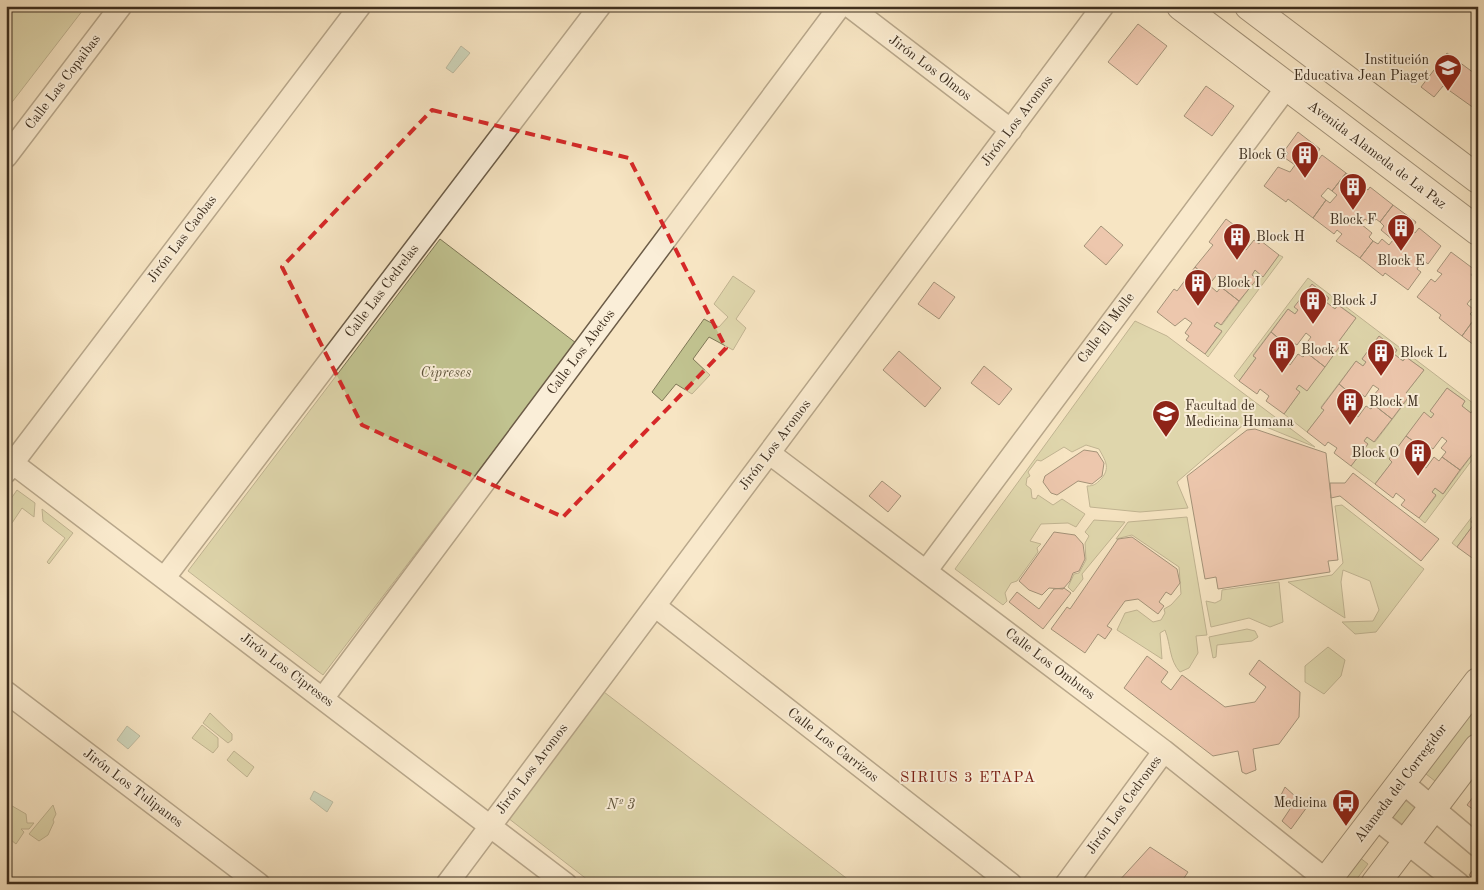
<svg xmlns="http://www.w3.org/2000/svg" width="1484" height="890" font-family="'Old Standard TT',serif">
<rect width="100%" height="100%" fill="#f7e5c3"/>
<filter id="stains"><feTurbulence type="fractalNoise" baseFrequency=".004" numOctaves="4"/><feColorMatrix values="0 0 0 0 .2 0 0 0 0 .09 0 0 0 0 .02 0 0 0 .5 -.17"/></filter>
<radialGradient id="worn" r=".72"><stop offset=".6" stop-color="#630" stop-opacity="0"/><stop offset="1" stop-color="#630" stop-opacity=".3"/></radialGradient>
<path fill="#c1c390" stroke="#7f7857" d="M6 6H86L6 110Z
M440 239 576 343 323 675 188 571Z
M1279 255 1283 257 1208 357 1205 354 1222 332 1214 326 1217 322 1222 325 1256 279 1252 275 1255 270 1263 276Z
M733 276 755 291 736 319 746 328 733 350 709 337 693 359 710 375 692 394 676 384 662 401 652 392 704 319 719 327 728 317 714 304Z
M1308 278 1478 407V411L1474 408 1471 413 1462 406 1465 401 1447 388 1431 410 1434 414 1431 418 1424 413 1389 459 1392 462 1375 484 1351 466 1368 444 1364 441 1367 437 1375 442 1410 396 1406 393 1424 370 1406 357 1403 361 1394 354 1397 350 1379 337 1362 359 1366 362 1363 366 1356 361 1321 407 1324 410 1307 432 1284 414 1300 392 1296 389 1299 385 1307 390 1342 344 1339 341 1356 318 1339 305 1335 309 1326 302 1329 298 1312 285 1295 307 1298 310 1295 314 1288 309 1253 355 1256 358 1239 381 1234 376Z
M1135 321 1167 336 1315 447 1249 420 1177 482 1188 508 1140 512 1090 507 1087 486C1094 486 1096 484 1101 479 1111 468 1105 460 1099 449L1086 445 1072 452 1064 447 1041 461 1037 460 1028 472 1030 476 1027 478 1026 485 1031 489 1032 498 1036 499 1038 495 1053 505 1062 499 1085 514 1076 527 1068 523 1041 524 1030 541 1041 544 1037 548 1038 552 1017 581 1011 583 1005 593 1007 601 1003 605 955 569Z
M1478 447V452L1425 523 1419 518 1436 496 1432 492 1435 488 1443 494Z
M17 490 35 503 34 517 22 508 12 523 6 518V506Z
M1342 505 1424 569 1376 632 1355 634 1342 622 1373 621 1379 610 1370 581 1343 570 1341 582 1345 618 1288 582 1332 575 1343 563 1335 506Z
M42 509 73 533 49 564 47 562 65 538 43 521Z
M1478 509V513L1471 522 1474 524 1457 547 1452 543Z
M1187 517 1207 635 1196 636 1198 653 1189 668 1180 672C1169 660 1171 645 1165 630L1160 633 1162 659 1117 630 1125 613 1137 610 1153 622 1161 620 1165 613 1164 609 1171 605 1181 594 1179 567 1132 535 1116 539 1128 522Z
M1094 520 1125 522 1082 574 1083 579 1073 592 1068 587 1074 574 1079 573 1086 560 1085 543 1089 536 1085 532Z
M1279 582 1283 622 1270 627 1249 618 1211 627 1206 601 1215 603 1221 600 1222 590Z
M1247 629 1255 631 1258 637 1252 641 1217 645 1216 657 1213 658 1209 637Z
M1328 647 1345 660 1341 676 1324 694 1305 682V666Z
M604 692 854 884H593L508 818Z
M1478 700V732L1442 780 1435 781 1426 774 1425 771Z
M210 713 232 734V740L228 743 203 723Z
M202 725 218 738V747L213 753 192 738Z
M234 751 254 767 247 777 227 760Z
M1406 799 1417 807 1403 826 1392 818 1391 813Z
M7 803 26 814 27 823H34L29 829H21L24 832 16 844 6 836Z
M53 805 56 814 53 820 54 822 48 835 39 841 29 834Z
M1359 857 1368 864 1353 884H1339Z"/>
<path fill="#9ec0af" stroke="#778675" d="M461 46 470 53 453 73 446 68Z
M127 726 140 736 128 749 117 740Z
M314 791 333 802 327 812 310 799Z"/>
<path fill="#e1a293" stroke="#3d2e1e" d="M1138 24 1167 46 1137 85 1108 62Z
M1447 53 1478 76V111L1443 86 1434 97 1421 87Z
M1206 86 1234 106 1212 136 1184 116Z
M1298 132 1320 149 1315 156 1319 159 1322 155 1346 173 1332 191 1328 188 1321 196 1326 200 1313 218 1288 199 1286 202 1264 186 1278 167 1290 172 1295 165 1285 158 1288 153 1285 150Z
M1346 173 1368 190 1370 187 1393 205 1380 222 1376 219 1372 224 1365 219 1361 224 1372 233 1369 237 1373 241 1360 258 1336 241 1342 234 1337 230 1334 234 1313 218 1326 200 1330 203 1337 195 1332 191Z
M1393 205 1416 222 1411 230 1415 233 1419 228 1441 246 1428 264 1423 260 1417 269 1421 272 1408 290 1385 273 1383 276 1360 258 1373 241 1378 244 1382 239 1389 245 1393 240 1381 230 1384 226 1380 222Z
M1226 219 1245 233 1241 238 1244 240 1240 245 1246 250 1254 240 1259 244 1261 241 1279 255 1263 277 1255 270 1252 275 1257 279 1239 301 1221 287 1224 282 1216 276 1212 281 1195 267 1213 245 1209 242Z
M1101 226 1123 245 1106 265 1084 246Z
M1451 252 1475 270 1471 275 1475 278 1478 274V304L1471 299 1467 304 1474 310 1470 314 1475 318 1462 336 1439 318 1441 315 1417 297 1431 279 1435 282 1442 274 1437 271Z
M1195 267 1212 281 1209 285 1217 292 1221 287 1239 301 1221 325 1217 322 1214 326 1222 331 1205 354 1186 340 1189 336 1185 333 1192 323 1185 318 1175 326 1157 312 1174 289 1177 291Z
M934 282 955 297 939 319 918 304Z
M1312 284 1329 298 1326 302 1335 309 1338 305 1356 318 1339 341 1342 343 1325 367 1307 353 1310 349 1305 345 1311 337 1306 333 1297 345 1292 342 1288 346 1271 332 1288 309 1295 314 1298 310 1294 307Z
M1475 318 1478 320V348L1462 336Z
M1271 332 1288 346 1285 350 1290 354 1285 361 1290 365 1298 354 1303 357 1307 353 1325 367 1307 391 1299 385 1296 389 1300 392 1284 414 1266 401 1269 396 1260 389 1257 394 1239 381 1256 358 1253 356Z
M1379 336 1397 350 1394 354 1403 361 1406 357 1424 370 1406 393 1410 395 1392 419 1374 405 1378 400 1373 396 1379 389 1373 385 1365 397 1360 393 1356 398 1339 384 1356 361 1363 366 1366 362 1362 359Z
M899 351 941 388 925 407 883 370Z
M984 366 1012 389 999 405 971 383Z
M1339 384 1356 398 1353 402 1358 406 1353 413 1358 417 1366 406 1371 409 1374 405 1392 419 1374 442 1367 437 1364 441 1368 444 1351 466 1334 453 1337 448 1328 442 1325 446 1307 432 1324 410 1321 408Z
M1447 388 1465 401 1462 406 1471 413 1474 408 1478 411V440L1475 445 1478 447 1460 470 1442 457 1446 452 1441 448 1447 441 1442 437 1433 449 1427 445 1424 449 1406 436 1424 412 1431 418 1434 414 1430 411Z
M1255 429 1326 453 1338 560 1328 561 1330 572 1218 589 1216 577 1205 579 1187 476 1247 430Z
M1406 436 1424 449 1421 454 1426 457 1421 465 1426 468 1434 457 1439 461 1442 457 1460 470 1443 494 1435 488 1432 492 1436 495 1419 518 1401 505 1405 500 1396 493 1393 498 1375 484 1392 462 1389 459Z
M1084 450 1097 452 1104 463 1102 476 1092 484 1078 481 1057 495 1051 493 1043 482 1045 476Z
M1353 473 1439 539 1421 561 1340 496 1331 498 1330 483H1345Z
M882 481 901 496 888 512 869 496Z
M1478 513V556L1475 560 1457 547 1474 524 1471 522Z
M1054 532 1075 535 1083 544 1085 559 1079 571 1073 573 1070 581 1063 589 1049 588 1042 595 1029 590 1019 581Z
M1132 537 1177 569 1180 583 1171 595 1166 592 1159 602 1164 606 1158 614 1138 599 1125 601 1107 626 1112 629 1105 639 1098 634 1085 653 1051 629 1067 607 1070 609 1118 539Z
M1064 588 1071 593 1043 629 1009 602 1017 592 1039 609 1054 589Z
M1147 656 1168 672 1161 682 1171 690 1182 675 1225 707 1255 702 1266 687 1249 674 1259 660 1300 692 1299 717 1279 744 1253 749 1256 770 1246 774 1242 772 1238 751 1213 756 1124 688Z
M1285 787 1307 807 1291 829 1282 821 1290 809 1280 797Z
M1473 797 1478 801V813L1467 805Z
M1150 847 1188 872 1180 884 1117 883Z
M1478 863V882L1469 875Z"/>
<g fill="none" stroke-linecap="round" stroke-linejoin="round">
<defs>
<path id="street" d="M849 6 1011 130
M6 157 121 6
M769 453 1164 751 1326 880
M6 458 566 884
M6 472 360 6
M926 571 1287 87
M165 577 600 6
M655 606 1011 884
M6 692 259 884
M323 698 840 6
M1402 782 1478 846
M1374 817 1459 884
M447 884 1103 6
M1066 884 1164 751"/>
<path id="secondary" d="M1181 6 1478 231
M1249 6 1478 179
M1324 884 1478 682
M1375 884 1478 748"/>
</defs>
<use href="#street" stroke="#6c5c47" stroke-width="24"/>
<use href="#secondary" stroke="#3d2e1e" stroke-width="30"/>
<use href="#street" stroke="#faeed8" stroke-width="21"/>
<use href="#secondary" stroke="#faeed8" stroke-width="28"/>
</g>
<path d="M0 0H1484V890H0ZM432 110 629 158 726 348 563 517 362 425 282 267Z" fill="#f7e5c3" fill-opacity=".55" fill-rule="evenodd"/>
<path fill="none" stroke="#d62828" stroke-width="4" stroke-dasharray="10 6" stroke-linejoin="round" d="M432 110 629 158 726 348 563 517 362 425 282 267Z"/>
<defs>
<symbol id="school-pin" viewBox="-11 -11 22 30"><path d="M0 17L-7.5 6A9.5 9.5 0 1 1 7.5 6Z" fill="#8f2418" stroke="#faeed8"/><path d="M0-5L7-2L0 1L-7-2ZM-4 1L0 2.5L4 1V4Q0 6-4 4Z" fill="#fff"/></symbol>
<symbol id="building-pin" viewBox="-11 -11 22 30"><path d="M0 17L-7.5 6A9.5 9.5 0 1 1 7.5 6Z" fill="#8f2418" stroke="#faeed8"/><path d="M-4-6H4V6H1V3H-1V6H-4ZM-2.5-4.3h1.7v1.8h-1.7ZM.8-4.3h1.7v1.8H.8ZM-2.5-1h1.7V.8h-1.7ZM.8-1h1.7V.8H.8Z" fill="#fff"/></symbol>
<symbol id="university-pin" viewBox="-11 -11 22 30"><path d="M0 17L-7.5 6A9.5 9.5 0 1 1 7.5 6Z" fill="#8f2418" stroke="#faeed8"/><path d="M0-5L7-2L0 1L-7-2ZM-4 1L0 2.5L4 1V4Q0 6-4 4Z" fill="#fff"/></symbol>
<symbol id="bus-pin" viewBox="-11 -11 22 30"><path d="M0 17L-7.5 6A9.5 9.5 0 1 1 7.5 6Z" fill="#8f2418" stroke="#faeed8"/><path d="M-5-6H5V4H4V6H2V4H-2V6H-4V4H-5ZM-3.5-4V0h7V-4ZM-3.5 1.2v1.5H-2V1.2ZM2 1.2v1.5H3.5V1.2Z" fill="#fff"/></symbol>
</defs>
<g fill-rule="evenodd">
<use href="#school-pin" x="1432" y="52" width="32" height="43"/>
<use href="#building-pin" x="1289" y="139" width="32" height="43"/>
<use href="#building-pin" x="1337" y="171" width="32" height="43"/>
<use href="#building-pin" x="1385" y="212" width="32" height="43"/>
<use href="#building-pin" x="1221" y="221" width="32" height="43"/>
<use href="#building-pin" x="1182" y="267" width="32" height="43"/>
<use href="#building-pin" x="1297" y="285" width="32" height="43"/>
<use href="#building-pin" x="1266" y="334" width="32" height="43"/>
<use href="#building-pin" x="1365" y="337" width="32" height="43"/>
<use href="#building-pin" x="1334" y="386" width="32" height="43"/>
<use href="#university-pin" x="1150" y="398" width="32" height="43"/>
<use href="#building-pin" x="1402" y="437" width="32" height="43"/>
<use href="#bus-pin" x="1330" y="787" width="32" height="43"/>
</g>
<g text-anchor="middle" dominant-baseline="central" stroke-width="4" stroke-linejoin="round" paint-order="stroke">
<g font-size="14" fill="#3d2e1e" stroke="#faeed8" text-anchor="start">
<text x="1429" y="60" text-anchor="end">Institución<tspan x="1429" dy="16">Educativa Jean Piaget</tspan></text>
<text x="1286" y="155" text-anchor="end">Block G</text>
<text x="1353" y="220" text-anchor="middle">Block F</text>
<text x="1256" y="237">Block H</text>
<text x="1401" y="261" text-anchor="middle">Block E</text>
<text x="1217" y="283">Block I</text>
<text x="1332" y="301">Block J</text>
<text x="1301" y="350">Block K</text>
<text x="1400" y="353">Block L</text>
<text x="1369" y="402">Block M</text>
<text x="1185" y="406">Facultad de<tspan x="1185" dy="16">Medicina Humana</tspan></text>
<text x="1399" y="453" text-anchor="end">Block O</text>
<text x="1327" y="803" text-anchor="end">Medicina</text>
</g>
<g font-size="14" fill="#3d2e1e" stroke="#faeed8">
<text transform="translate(930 68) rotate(37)">Jirón Los Olmos</text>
<text transform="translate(63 82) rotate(-53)">Calle Las Copaibas</text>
<text transform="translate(1017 121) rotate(-53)">Jirón Los Aromos</text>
<text transform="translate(1377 155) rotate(37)">Avenida Alameda de La Paz</text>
<text transform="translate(182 239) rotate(-53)">Jirón Las Caobas</text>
<text transform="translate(382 291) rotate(-53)">Calle Las Cedrelas</text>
<text transform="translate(1106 328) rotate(-53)">Calle El Molle</text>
<text transform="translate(581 352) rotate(-53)">Calle Los Abetos</text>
<text transform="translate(775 445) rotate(-53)">Jirón Los Aromos</text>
<text transform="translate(1050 664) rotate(37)">Calle Los Ombues</text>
<text transform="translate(287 670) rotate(37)">Jirón Los Cipreses</text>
<text transform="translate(833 745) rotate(38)">Calle Los Carrizos</text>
<text transform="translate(532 769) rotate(-53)">Jirón Los Aromos</text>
<text transform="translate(1401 783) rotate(-53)">Alameda del Corregidor</text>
<text transform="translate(133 788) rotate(37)">Jirón Los Tulipanes</text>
<text transform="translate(1124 805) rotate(-54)">Jirón Los Cedrones</text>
</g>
<g font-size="14" font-style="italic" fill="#5e533a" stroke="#faeed8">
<text x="446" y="373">Cipreses</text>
<text x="621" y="805">Nº 3</text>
</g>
<g font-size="15" letter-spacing="1" fill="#7a1f14" stroke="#faeed8">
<text x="968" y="778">SIRIUS 3 ETAPA</text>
</g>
</g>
<rect width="1484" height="890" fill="none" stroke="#f7e5c3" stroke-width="25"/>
<rect x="8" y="8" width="1469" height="875" fill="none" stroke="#3d2e1e" stroke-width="2.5"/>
<rect x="12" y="12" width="1459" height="865" fill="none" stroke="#3d2e1e"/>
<rect width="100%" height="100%" filter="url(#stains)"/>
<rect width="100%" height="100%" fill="url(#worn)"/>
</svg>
